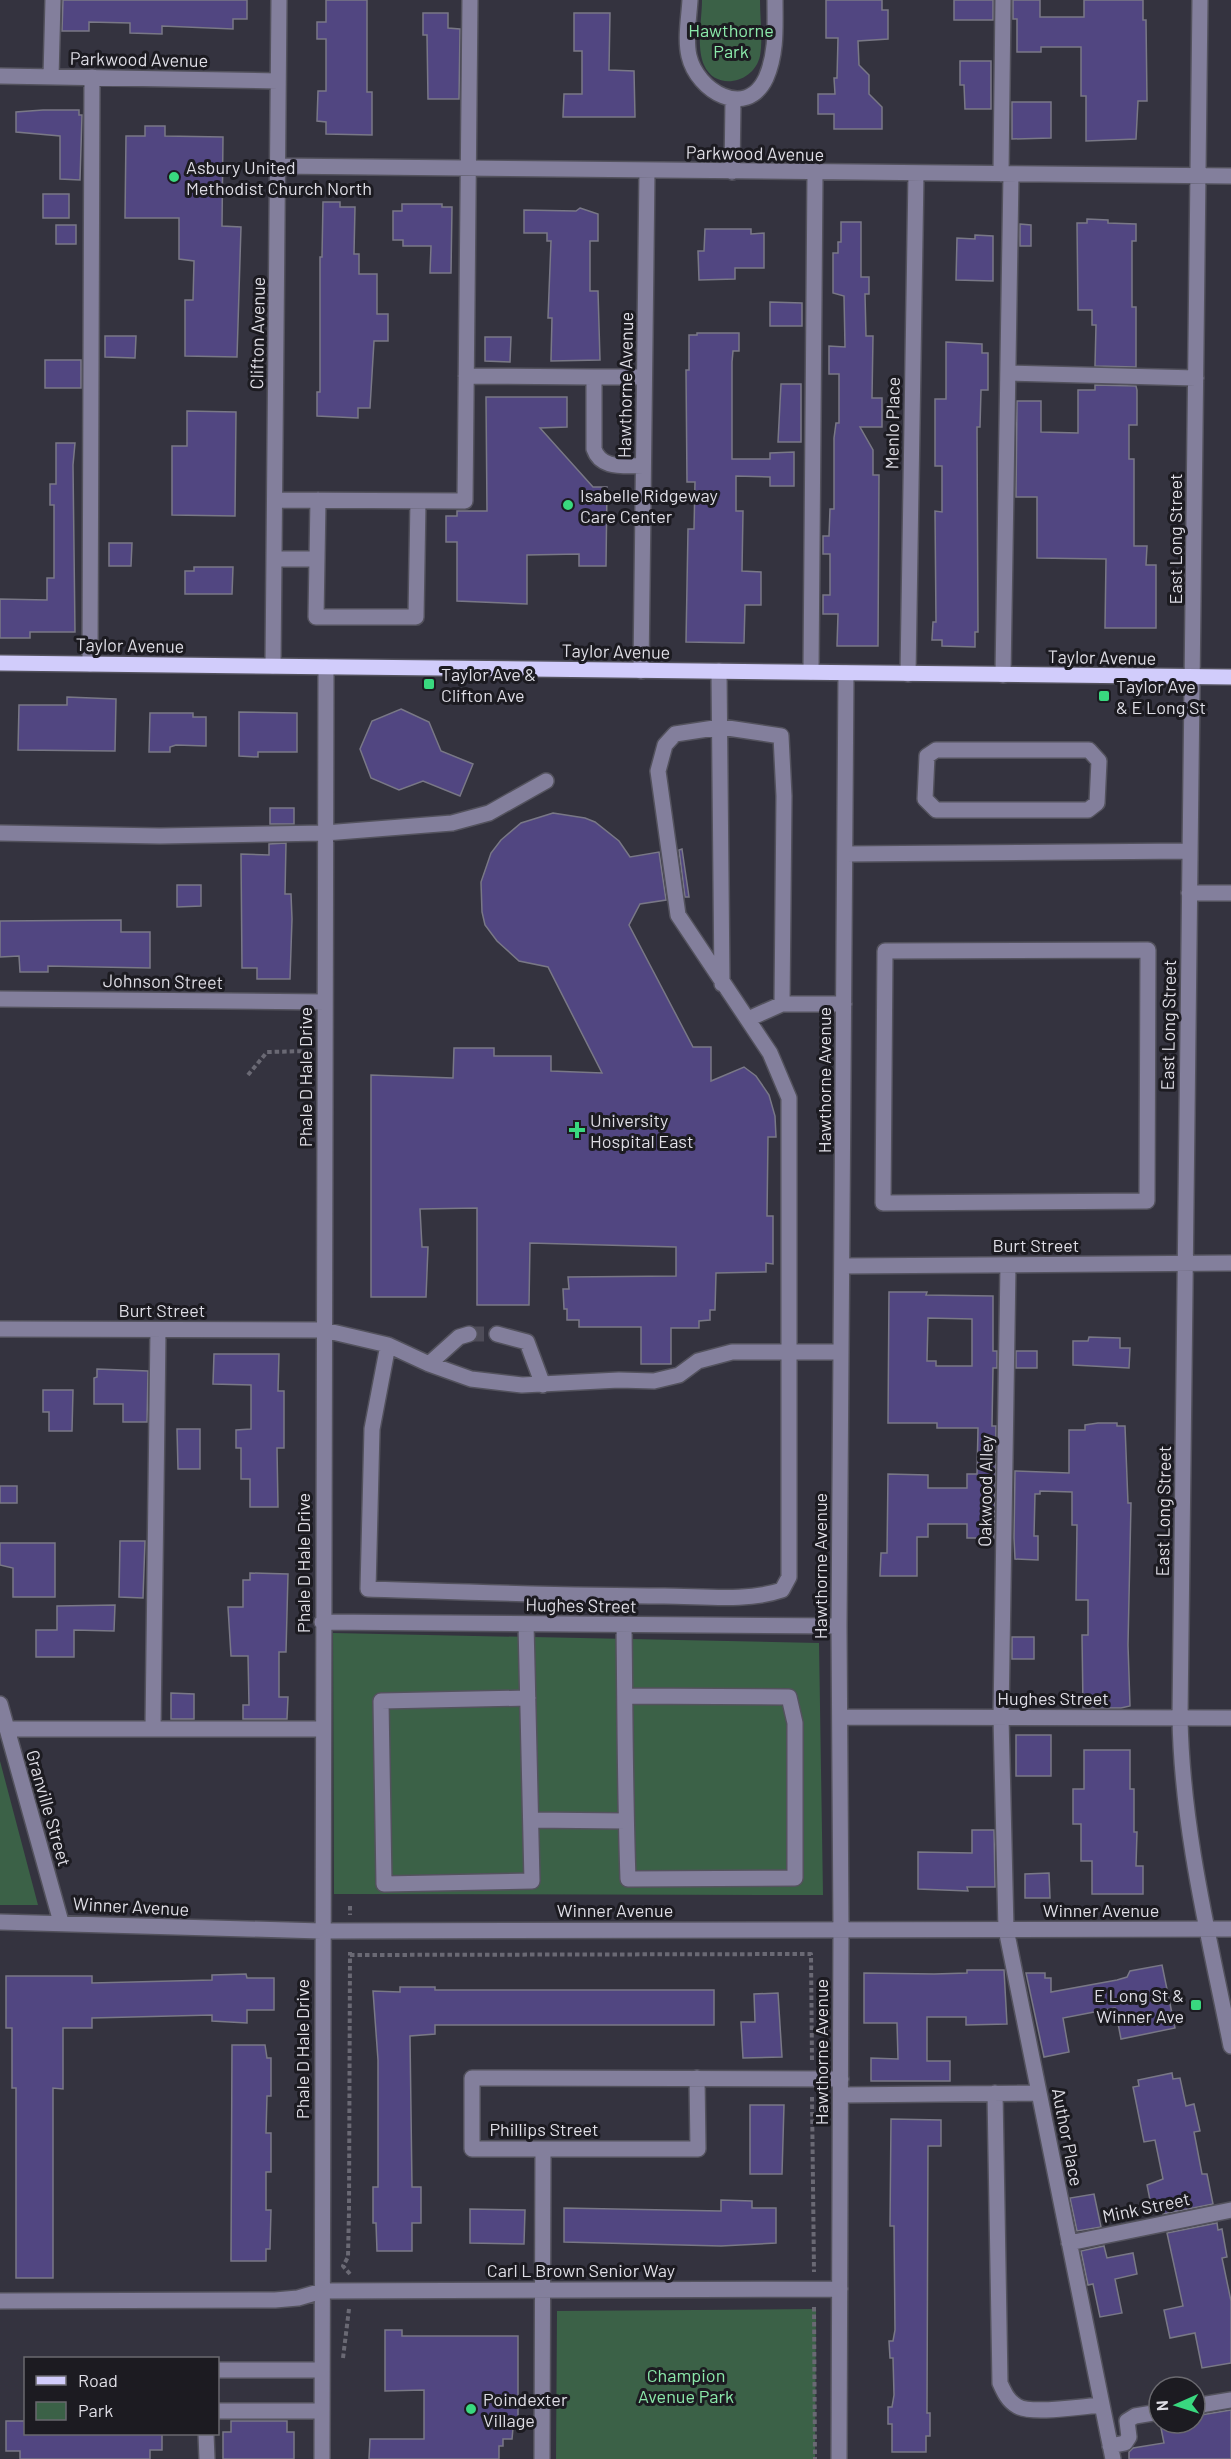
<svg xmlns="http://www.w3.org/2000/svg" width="1231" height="2459" font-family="Barlow,sans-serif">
<rect width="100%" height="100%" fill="#34333f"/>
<path fill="#3b6147" d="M702 0H760C760 18 763 39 760 56 754 83 716 92 704 65 696 47 702 19 702 0Z
M333 1633 819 1643 823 1895 334 1894Z
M0 1761 38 1905H0Z
M816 2309 815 2459H556L557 2311Z"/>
<path fill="#514681" stroke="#797886" stroke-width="1.5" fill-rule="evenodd" d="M63 0H247V19H233V29L162 26V34L130 33V23L89 22V31H62Z
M326 0H367V92H372V135L326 134V122L317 121 318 91H326V39H317V22H326Z
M826 0H882V10H888V39L858 41 859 65 869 75V94L882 107V129H834V114H818V94H835L834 78H837L838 38H826Z
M954 0H993V20H954Z
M1013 0H1040V17H1084V0H1143V20H1146L1147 101H1138L1136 139 1086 141V96H1081V47H1041V52H1017V19H1013Z
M423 13H448V28L460 29 459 99H428L427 35H423Z
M574 13H610L609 70 634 71 635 117H563L564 94H582V51H574Z
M960 61H991V109H965L964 85H960Z
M1012 102H1051V138L1012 139Z
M43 110H79V115H82L80 180 60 179V136L16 132V112Z
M145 126H165V136L223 137 222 226 241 227 237 357 185 356V300H193L194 261 179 259V218H125L126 136H145Z
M43 194H69V218H43Z
M323 202H340V207H355L354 254H359V274H377V314H388V341H374L370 408H358V418L317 416V392H320V257H322Z
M402 204H442V207H452L451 273H430L431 246H403V240H393V211H402Z
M580 208 598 214V241H590V291H598L600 360 551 361 552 318H548L551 241H547V233H524V210L576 211Z
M1087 219 1108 220V223L1136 224V241H1132V307H1136V367L1095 366 1096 325H1092V310H1078L1077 223H1087Z
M841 222H861V277H869V294H865L866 336H873L872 398H882V427H860L873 450V475H879L878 646H837L838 614H823V595H830V554H823V536H829L830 509H834V438L836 423H839V374H829V346L845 347 844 296 833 293V253H838V242H841Z
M1020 224 1031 225V246H1020Z
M56 225H76V244H56Z
M705 229H751V234L764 233V268H735V279L699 280 698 251H704Z
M975 235 993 236V281L956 280 957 238 975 239Z
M770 302 802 303V326H770Z
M697 333H739V351H733L732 362V459H770V453L794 452V486H770V477L736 476V511H743L742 571 761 572V605H745L744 643 686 642 688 529H694L695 482H687L686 370H689V335H697Z
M105 336H136L135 358 105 357Z
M485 337H511L510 362 485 361Z
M946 342 982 344V353H988V390H981L980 427H977L978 632H975V647L942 646V640H932L933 622H936L935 511 942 512V466H935V399H946Z
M45 360H81V388H45Z
M781 384H801V442H778Z
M1095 385 1136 386 1137 390V425H1129V459H1134V546H1147L1146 565H1156V628H1105L1106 559 1037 558V497H1016L1017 401H1041V432L1078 433V390H1095Z
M486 397H567V427L540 428 593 487H607L606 566H579V554L527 555V604L457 601V542H446V516H457V511H487Z
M187 411 236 412 235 516 172 515V446H187Z
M56 443H75L73 465 75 632H30V638H0V599L47 600V578H54V505H50V484H56Z
M109 543H132L131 566H109Z
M194 567H233L232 594H185V571H194Z
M67 697 116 699 115 751 18 750 19 705H67Z
M401 709 429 722 441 751 473 764 460 796 423 781 399 790 371 778 360 749 372 721Z
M239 712 297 713V752H258V757L239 756Z
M150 713H193V717H206V746L176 745 170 747V752H149Z
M270 808H294V824H270Z
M553 813 585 818 595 822 619 841 630 857 659 852 666 900 640 904 629 925 693 1047H711V1081L744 1067 756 1076 769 1095 775 1116 776 1137H768L767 1216H773V1264L766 1263V1272L716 1273 715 1310H710V1320L699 1321V1328H671V1364H641V1327H579V1320H567V1309H564L563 1289H569L568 1277 676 1276V1247L530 1243 529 1305H477V1208L420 1209 422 1247H428L426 1297H371V1075L453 1078 454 1048H494V1056H551V1071L602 1073 548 967 519 961 497 941 485 925 482 912 481 882 491 853 501 840 521 823Z
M286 843 285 894H291L292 919 290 979H257V968H242L241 854 269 855V844Z
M682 849 689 897H685L679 850Z
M177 885H201V906L177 907Z
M121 920V932H150V968L48 966V972H20L19 956 0 957V921Z
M889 1292H927L926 1295 993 1296V1351H997V1368H993L992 1426H996L994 1538H967V1524H928V1537H917V1576H880L881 1553H887L888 1474 928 1475V1488H967V1474H977L978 1428H937V1423H888ZM928 1318 972 1319V1366H936V1361H927Z
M1089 1337 1120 1338V1348H1130L1129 1368 1073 1365V1341H1088Z
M1016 1351H1037V1368H1016Z
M214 1354H279L278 1391H284V1448H277L278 1507H250V1479H241V1448H236V1430L251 1429V1385L213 1384Z
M97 1369 148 1371 147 1422H123V1404H94V1378L97 1377Z
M43 1390H73L72 1431H49V1412H43Z
M1098 1423H1117V1426H1125L1128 1503H1131L1128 1645 1130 1706 1121 1708H1083L1082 1635H1088V1600H1076L1077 1525H1072V1492L1040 1491V1494H1035L1034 1536H1038V1560L1015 1559 1014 1538 1015 1471 1069 1473V1430H1085V1425Z
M177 1429H200V1469H178Z
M0 1486H17V1503H0Z
M120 1541H145L143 1598 119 1597Z
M0 1543H55V1597H13V1568L0 1565Z
M250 1573 288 1574 286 1652H279V1697H288L287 1719H243V1705H249L248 1656H231L228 1607H243V1580H250Z
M115 1605 114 1631 74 1630V1657H36V1630H57V1606Z
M1012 1637H1034V1659H1012Z
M171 1693 194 1694V1719H171Z
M1016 1735H1051V1776H1016Z
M1084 1750H1130V1789H1134V1832H1137L1136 1866H1143V1894H1092V1861H1081V1824H1073V1789H1084Z
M972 1830H994L995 1887H967L968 1891 918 1889V1852L972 1853Z
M1049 1873 1050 1898H1025V1874Z
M1162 1965 1175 2028 1121 2039 1115 2008 1063 2018 1069 2052 1044 2057 1026 1973H1045V1978H1051V1992L1117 1980 1127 1977 1130 1971Z
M967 1970H1004L1007 2024 966 2025V2017H927V2061H950V2081H871V2058L898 2059 897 2023H864V1973L934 1974 967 1973Z
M246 1974 247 1978H274V2010H247V2023L212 2021V2015L92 2018V2028H63V2089L53 2088V2278H16V2088H12V2028H6V1976H92V1983L212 1980V1975Z
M400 1987H435V1990H714V2025H435V2034L410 2036 412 2187H421V2223H412V2251H377L376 2223H373V2187H378V2060L373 1991 400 1992Z
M778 1993 782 2057 743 2058 741 2022H755L754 1994Z
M232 2045H265L267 2058H271V2096H267L266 2133H271V2172H266V2210H271L270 2249H266V2261H231Z
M1172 2073 1173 2079 1180 2078 1186 2106 1194 2104 1200 2131 1194 2132 1202 2174H1207L1213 2204 1163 2214 1159 2208 1152 2210 1147 2185 1163 2179 1155 2140 1144 2142 1133 2087 1139 2086 1138 2080Z
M750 2105H784L782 2174H750Z
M891 2119 941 2120V2146H928L927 2413H930V2436H926V2452H892V2424H888V2407H892L894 2395 893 2358H890L889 2341H893L895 2330 894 2226H890Z
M1094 2194 1101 2227 1077 2231 1070 2198Z
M721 2200 752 2201V2208H776V2243L721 2246 564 2242V2208L721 2211Z
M470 2209 525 2210 524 2244 470 2243Z
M1217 2223 1218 2230 1222 2229 1227 2257 1222 2258 1231 2301V2363L1202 2368 1195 2333 1170 2338 1164 2310 1183 2306 1167 2233Z
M1104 2246 1107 2258 1133 2253 1137 2274 1115 2279 1122 2313 1100 2317 1093 2284 1088 2285 1081 2251Z
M385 2330H402V2336H518V2428H513L512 2439H503V2446H499V2459H369L370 2439H424V2390L385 2391Z
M1231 2410V2459H1129V2452L1133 2448 1164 2443 1160 2423H1195V2416Z
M6 2421H26V2433H162V2450H150V2459H20V2451H6Z
M231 2421H287V2432H294V2459H223V2432H231Z"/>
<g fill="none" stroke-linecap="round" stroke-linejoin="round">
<path stroke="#4e4c58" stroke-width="15" stroke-dasharray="15 8" stroke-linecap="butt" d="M469 1334H497"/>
<defs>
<path id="minor" d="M690 0C689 17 685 39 689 56 697 91 746 120 766 78 777 53 775 26 775 0
M1200 0 1180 1718C1182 1829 1209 1937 1231 2046
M0 76 278 81
M51 77 53 0
M278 166 1231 176
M732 172 733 100
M1001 174 1003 0
M1008 373 1196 378
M466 376 594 377
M643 466C625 465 601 470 594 449V377H644
M275 500 465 501 470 0
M318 500 316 617H416L418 501
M274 559H316
M90 664 92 77
M273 666 279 0
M641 671 647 171
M719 671 722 984
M811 672 815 173
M908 674 916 173
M1003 675 1011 174
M936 750H1089L1099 761 1097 803 1088 810H936L925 799 927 756Z
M0 833 160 836 325 833 452 823 489 813 546 781
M845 854 1189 851
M1189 893H1231
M1148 950 1147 1201 883 1203 885 951Z
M0 999 325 1002
M748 1019 782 1004H844
M1008 1265 1001 1717 1006 1929 1113 2459
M842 1266 1231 1263
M0 1329 324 1330 388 1345 372 1429 368 1589C466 1592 565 1596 664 1596 702 1596 747 1602 782 1590L789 1577V1098L770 1053 678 915 658 771 665 745 675 734 721 727 781 736 784 796 782 1004
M497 1334 527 1342 543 1385
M388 1345 429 1364 471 1379 522 1385 619 1380 654 1381 679 1375 698 1361 732 1352H841
M429 1364 459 1337 469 1334
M322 1622 839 1626
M526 1624 532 1881 384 1884 381 1701 528 1698
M624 1625C625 1709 625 1794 628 1879L795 1878V1723L789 1697 625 1696
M0 1704 61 1922
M840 1717 1231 1718
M7 1729H322
M153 1729 158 1330
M531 1820 626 1821
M0 1922 321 1931 1231 1929
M697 2078 698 2149H472V2078L841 2079
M995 2093 1000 2383C1004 2392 1008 2401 1017 2406 1031 2415 1084 2406 1102 2405
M841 2095 1039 2093
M1069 2243 1231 2210
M0 2301 275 2300 298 2298 322 2291 840 2289
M218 2370H322
M1195 2406 1231 2400
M218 2411H322
M206 2434 207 2459
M1110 2446 1125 2443 1129 2437 1127 2421 1135 2416 1159 2412
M322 2459 326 667
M542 2459 543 2149
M839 2459 841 1929 839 1626 846 673"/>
<path id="major" d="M0 663 1231 677"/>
</defs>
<use href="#minor" stroke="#53525d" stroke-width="18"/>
<use href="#major" stroke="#53525d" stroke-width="18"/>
<path stroke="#6a6974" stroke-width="4" stroke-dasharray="4.5 3" stroke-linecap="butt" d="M248 1075 267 1052 309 1051
M350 1906V1915
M350 1955 811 1954 812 2062
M812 2097 814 2272
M350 2274 343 2266 348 2257 349 2211 350 1952
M814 2307 815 2459
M343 2358 349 2309"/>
<use href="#minor" stroke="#837f9c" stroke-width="15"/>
<use href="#major" stroke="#d1ccfb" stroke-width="15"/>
</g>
<g fill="#39d87f" stroke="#1c1b21" stroke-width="2">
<circle cx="174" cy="177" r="6"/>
<circle cx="568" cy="505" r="6"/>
<rect x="423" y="678" width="12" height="12" rx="3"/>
<rect x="1098" y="690" width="12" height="12" rx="3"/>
<path d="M574 1121h6v6h6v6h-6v6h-6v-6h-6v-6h6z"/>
<rect x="1190" y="1999" width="12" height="12" rx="3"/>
<circle cx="471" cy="2409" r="6"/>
</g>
<g text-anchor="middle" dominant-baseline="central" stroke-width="6" stroke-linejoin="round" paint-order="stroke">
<g font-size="18" fill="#8be9aa" stroke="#1c1b21">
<text x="731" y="30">Hawthorne<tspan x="731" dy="21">Park</tspan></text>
<text x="686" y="2375">Champion<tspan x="686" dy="21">Avenue Park</tspan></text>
</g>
<g font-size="18" fill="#dedde5" stroke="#1c1b21">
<text transform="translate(139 59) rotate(1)">Parkwood Avenue</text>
<text transform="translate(755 153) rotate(1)">Parkwood Avenue</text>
<text transform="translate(257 333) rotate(-89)">Clifton Avenue</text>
<text transform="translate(625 385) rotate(-89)">Hawthorne Avenue</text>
<text transform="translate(892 423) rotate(-89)">Menlo Place</text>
<text transform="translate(1175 539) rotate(-90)">East Long Street</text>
<text transform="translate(130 645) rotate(1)">Taylor Avenue</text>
<text transform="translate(616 651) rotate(1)">Taylor Avenue</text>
<text transform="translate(1102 657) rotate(1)">Taylor Avenue</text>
<text transform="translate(163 981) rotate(1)">Johnson Street</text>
<text transform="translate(1168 1025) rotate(-89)">East Long Street</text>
<text transform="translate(305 1077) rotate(-90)">Phale D Hale Drive</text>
<text transform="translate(824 1080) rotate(-90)">Hawthorne Avenue</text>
<text x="1036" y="1245">Burt Street</text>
<text x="162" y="1310">Burt Street</text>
<text transform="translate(985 1491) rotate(-89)">Oakwood Alley</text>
<text transform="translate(1163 1511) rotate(-89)">East Long Street</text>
<text transform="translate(303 1563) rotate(-90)">Phale D Hale Drive</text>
<text transform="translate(820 1566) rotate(-90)">Hawthorne Avenue</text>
<text transform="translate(581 1605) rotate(1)">Hughes Street</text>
<text x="1053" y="1698">Hughes Street</text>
<text transform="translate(49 1808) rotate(74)">Granville Street</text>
<text transform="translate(131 1906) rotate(3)">Winner Avenue</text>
<text x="615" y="1910">Winner Avenue</text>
<text x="1101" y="1910">Winner Avenue</text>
<text transform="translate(302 2049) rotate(-90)">Phale D Hale Drive</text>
<text transform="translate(821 2052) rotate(-90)">Hawthorne Avenue</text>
<text x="544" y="2129">Phillips Street</text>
<text transform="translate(1068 2137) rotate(79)">Author Place</text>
<text transform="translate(1146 2207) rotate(-12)">Mink Street</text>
<text x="581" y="2270">Carl L Brown Senior Way</text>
</g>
<g font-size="18" fill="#dedde5" stroke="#1c1b21" text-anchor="start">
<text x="186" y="167">Asbury United<tspan x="186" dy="21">Methodist Church North</tspan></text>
<text x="580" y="495">Isabelle Ridgeway<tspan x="580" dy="21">Care Center</tspan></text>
<text x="441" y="674">Taylor Ave &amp;<tspan x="441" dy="21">Clifton Ave</tspan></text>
<text x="1116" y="686">Taylor Ave<tspan x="1116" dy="21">&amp; E Long St</tspan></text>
<text x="590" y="1120">University<tspan x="590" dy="21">Hospital East</tspan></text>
<text x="1184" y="1995" text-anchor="end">E Long St &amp;<tspan x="1184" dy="21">Winner Ave</tspan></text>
<text x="483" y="2399">Poindexter<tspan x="483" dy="21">Village</tspan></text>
</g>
</g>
<rect x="24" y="2357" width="195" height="78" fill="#1c1b21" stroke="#6a696f" stroke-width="1.5"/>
<rect x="36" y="2376" width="30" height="9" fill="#d1ccfb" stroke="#6a696f" stroke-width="1.5"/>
<text x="78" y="2387" font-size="18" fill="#dedde5">Road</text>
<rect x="36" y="2402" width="30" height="18" fill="#3b6147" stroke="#6a696f" stroke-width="1.5"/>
<text x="78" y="2417" font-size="18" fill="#dedde5">Park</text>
<g transform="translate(1177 2405) rotate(267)"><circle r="28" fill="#1c1b21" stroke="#6a696f" stroke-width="1.5"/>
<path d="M0-4.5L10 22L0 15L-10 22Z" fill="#39d87f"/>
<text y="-9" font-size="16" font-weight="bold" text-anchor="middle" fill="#dedde5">N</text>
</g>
</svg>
